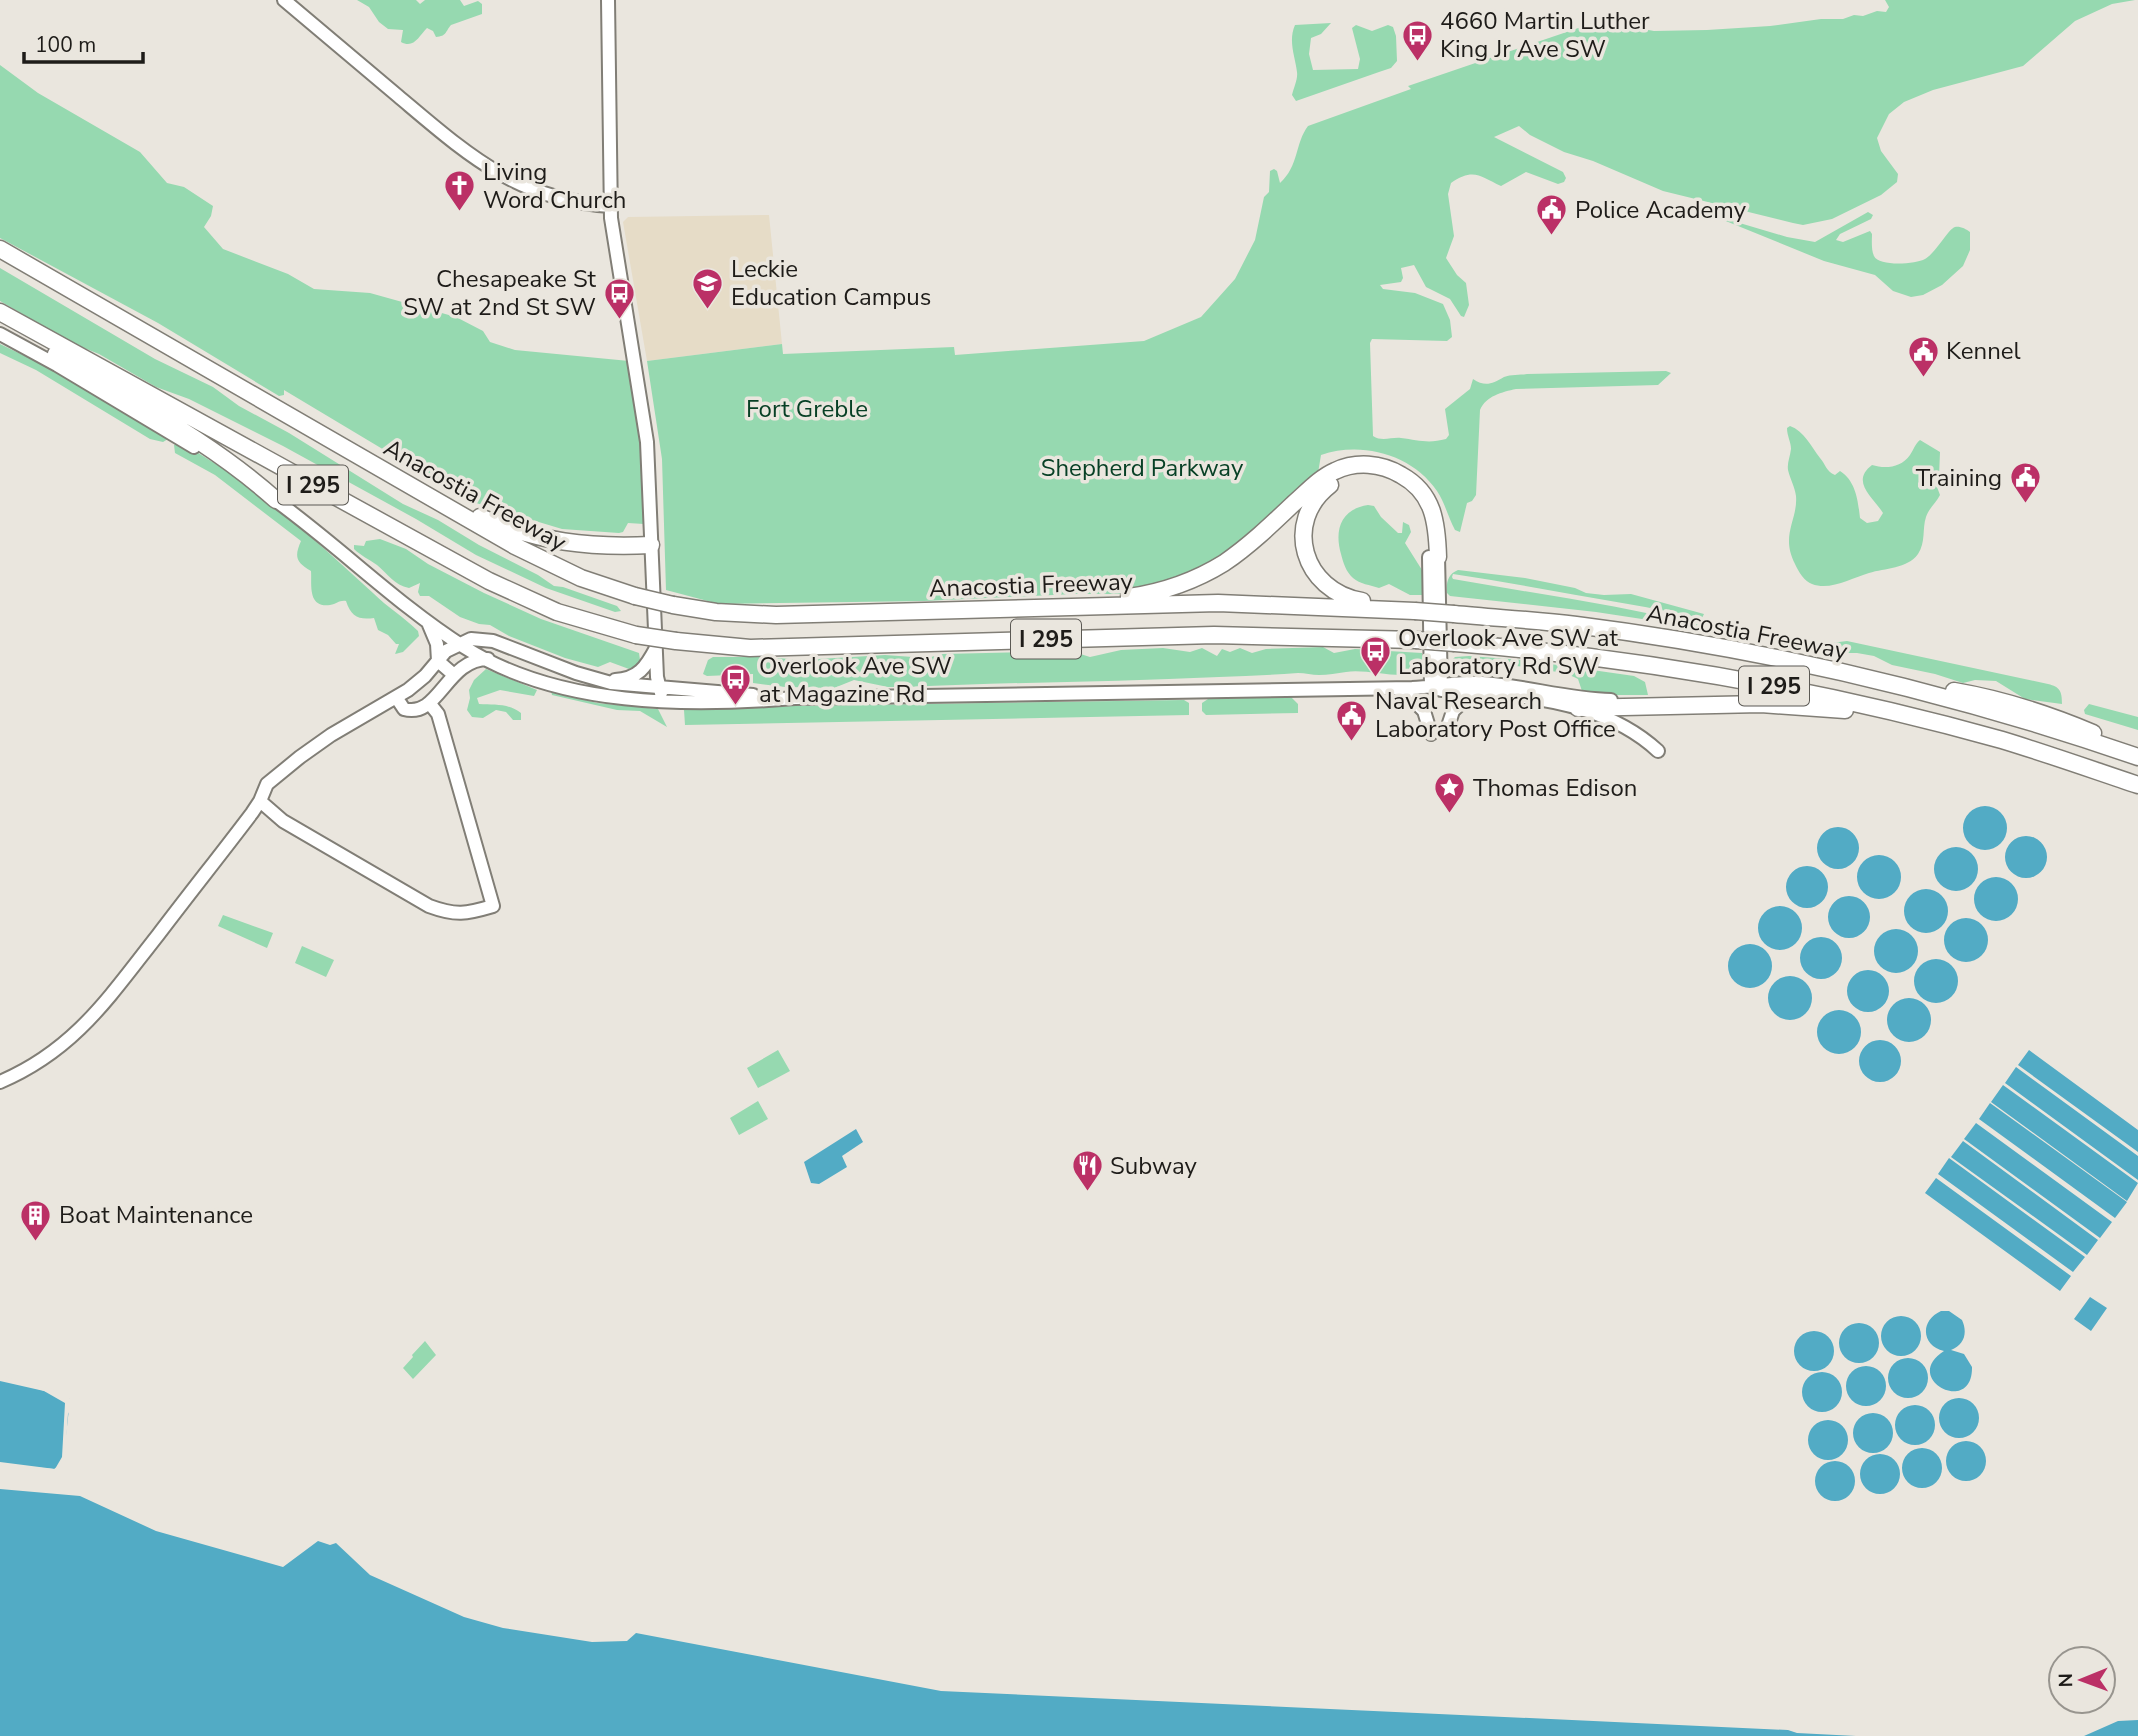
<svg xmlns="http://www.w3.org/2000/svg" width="2138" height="1736" font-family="'Nunito Sans',sans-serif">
<rect width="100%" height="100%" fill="#eae6de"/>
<path fill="#e6dcc7" d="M769 215 782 344 647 361 623 222 628 217Z"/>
<path fill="#96d9b0" d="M357 0H416L420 4 425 0H460L464 6 478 1 482 4V14L451 25C445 32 447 36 436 37L433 31 427 28C419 36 414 49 401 42L403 30 388 29 379 22 369 7Z
M1885 0H2135L2112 4 2075 21 2023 66 1933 90 1904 102 1889 114 1877 138 1881 151 1898 174 1897 182 1881 195 1832 219 1803 225 1793 223 1663 191 1593 161 1564 152 1530 135 1519 126 1494 137 1563 172 1566 178 1564 182 1558 184 1526 172 1501 186C1481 177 1474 167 1451 183L1448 194 1454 236 1446 258 1457 275 1466 283 1469 305 1464 317 1461 316 1450 299 1426 287 1414 265 1401 268 1403 278 1401 282 1380 285 1383 289 1415 293 1443 304 1450 320 1452 337 1447 341 1372 339 1370 343 1373 436C1382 442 1391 437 1401 438 1418 440 1428 444 1446 439L1449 435 1445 409 1470 389 1473 379C1485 387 1492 384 1504 377 1511 374 1521 375 1527 374L1666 371 1671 373 1658 385 1516 389C1502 392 1486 396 1480 410L1476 495 1472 501 1467 503 1460 532 1455 530C1448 517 1445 503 1437 491 1412 454 1361 441 1321 455L1316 485 1206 583 1169 594H1074L924 601 719 604 666 590 662 459 647 361 782 344 783 354 954 347 955 355 1144 341 1201 317 1235 279 1255 240 1264 197 1269 192 1270 171 1274 169 1277 171 1280 183C1299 166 1295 143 1308 126L1411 89 1408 86 1599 21 1654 31 1707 30 1770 26 1821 19H1843L1854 15 1863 16 1877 11 1886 12 1889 7Z
M1331 23 1321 34 1311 38 1309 54 1313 70 1358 69 1360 59 1352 28 1356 25 1372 31 1388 25 1393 27 1396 36 1397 61 1391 68 1379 72 1296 101 1292 95C1294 87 1298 79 1297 72 1295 56 1288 41 1295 25Z
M0 65 38 93 140 152 167 183 184 187 213 206 211 216 204 227 223 249 288 274 314 289 370 293 456 317 483 331 490 342 515 350 629 361 639 408 644 524 628 523 623 532 619 533 562 529 476 503 451 490 284 390V395L279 396 158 323 0 238Z
M1868 212 1873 215 1871 219 1840 234 1836 240 1843 242 1870 231 1872 234C1872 240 1871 250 1874 256 1879 267 1916 264 1925 259 1936 253 1948 229 1955 227 1960 226 1966 229 1970 232V250L1963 266 1942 285 1923 295 1911 297 1893 291 1875 275 1824 261 1706 213 1787 237 1815 242Z
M0 268 155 359 213 387 239 406 289 433 403 504 438 520 479 545 538 575 554 586 563 587 617 606 621 611 615 612 546 588 476 555 416 519 283 446 189 399 156 387 99 354 74 344 0 301Z
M0 344 60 373 168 437V439L163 442 150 439 36 370 0 353Z
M1790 426C1804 431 1811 446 1820 458 1826 465 1826 471 1835 475L1840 471C1856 481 1858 501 1860 518L1867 523 1878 521 1883 513C1873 497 1850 482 1872 465 1885 469 1901 468 1910 455 1914 449 1915 444 1920 440L1940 452 1939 477 1936 479H1922L1918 483V487L1922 489 1933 485 1937 487 1940 495C1936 503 1929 508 1926 517 1922 529 1926 542 1918 554 1907 569 1885 568 1869 573 1852 578 1830 591 1812 584 1805 582 1798 571 1795 564 1780 535 1798 520 1796 496 1795 487 1790 479 1788 470 1787 463 1790 457 1791 449 1791 442 1787 436 1787 428Z
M179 442C252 482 312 537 373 593 387 607 404 617 418 631L419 636 403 652 395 654 399 644H396L388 635 378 630 374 618C359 620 351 617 346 601 339 600 337 604 330 605 307 608 312 584 311 571 296 562 294 557 301 541L215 475 175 453 174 445Z
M1368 505 1374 506 1381 517 1398 533H1402L1403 522 1409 525 1411 532 1405 543 1422 570 1424 595H1410L1389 584 1379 588C1370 585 1360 584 1353 578 1346 572 1343 562 1341 554 1334 530 1341 509 1368 505Z
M380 539 406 549 428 564 484 593 541 619 639 653 640 660 636 666 629 669 610 662 598 667 565 658 509 636 490 625 479 624 460 617 429 596H420L418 592 420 583 409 588C394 585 388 574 377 565 369 559 361 556 354 549V545L364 546 366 541Z
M1458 570 1525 578 1575 588 1586 593 1604 595 1631 594 1704 614 1702 618C1677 614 1653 608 1628 604 1570 594 1512 583 1453 574L1452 577 1453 579C1537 594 1621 605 1703 626L1701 628 1596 612 1450 596 1447 593C1446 582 1448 574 1458 570Z
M1847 641 2048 684C2060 687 2062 691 2062 704L2025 699 1996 681 1975 680 1963 683 1935 674 1892 665 1874 656 1857 653H1829L1814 648 1815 645Z
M1323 647 1334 653 1355 649 1422 653 1424 670C1405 682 1368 668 1346 672 1337 673 1328 675 1319 675 1312 675 1305 673 1298 673 1272 675 1246 676 1219 677 1116 682 1011 682 907 687H888L854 680 834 688 785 687 753 683V674L707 676 703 674 708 660 713 657H765L802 660 885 655 927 658 943 654 1071 651 1090 657 1121 650 1163 648 1190 652 1202 648 1217 656 1222 649 1230 652 1240 648 1252 653 1266 649Z
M1469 656 1523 660 1634 676 1645 682 1648 695H1616L1582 691 1578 679C1559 667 1483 663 1458 663L1452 660 1455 657Z
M486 669 537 690 534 696 500 690 477 698 479 704C494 705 508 703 521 713V720H513L506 712 496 710 483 718 472 717 467 710 470 698 469 690 474 680Z
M551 691 597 703 658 709 667 727 640 711 617 710 552 695Z
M1291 697 1298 704V713L1206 715 1202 711V703L1208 699Z
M1184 700 1189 703V715L685 725 684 710 795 706Z
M2089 704 2138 717V730L2085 714 2084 710Z
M223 915 273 933 267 948 218 926Z
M302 946 334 960 326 977 295 963Z
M778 1050 790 1071 758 1088 747 1068Z
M758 1101 768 1119 739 1135 730 1118Z
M425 1341 436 1355 413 1379 403 1368 413 1357 412 1355Z"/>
<path fill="#52abc5" d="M1963 828a22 22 0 1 1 44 0a22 22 0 1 1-44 0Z
M1817 848a21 21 0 1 1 42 0a21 21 0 1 1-42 0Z
M2005 857a21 21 0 1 1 42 0a21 21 0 1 1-42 0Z
M1934 869a22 22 0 1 1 44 0a22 22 0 1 1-44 0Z
M1857 877a22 22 0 1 1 44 0a22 22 0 1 1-44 0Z
M1786 887a21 21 0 1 1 42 0a21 21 0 1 1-42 0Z
M1974 899a22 22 0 1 1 44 0a22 22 0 1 1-44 0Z
M1904 911a22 22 0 1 1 44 0a22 22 0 1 1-44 0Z
M1828 917a21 21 0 1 1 42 0a21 21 0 1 1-42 0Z
M1758 928a22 22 0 1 1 44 0a22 22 0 1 1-44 0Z
M1944 940a22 22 0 1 1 44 0a22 22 0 1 1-44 0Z
M1874 951a22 22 0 1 1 44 0a22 22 0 1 1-44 0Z
M1800 958a21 21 0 1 1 42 0a21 21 0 1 1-42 0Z
M1728 966a22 22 0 1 1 44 0a22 22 0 1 1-44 0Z
M1914 981a22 22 0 1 1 44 0a22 22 0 1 1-44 0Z
M1847 991a21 21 0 1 1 42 0a21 21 0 1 1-42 0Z
M1768 998a22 22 0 1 1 44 0a22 22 0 1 1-44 0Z
M1887 1020a22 22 0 1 1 44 0a22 22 0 1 1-44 0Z
M1817 1032a22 22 0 1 1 44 0a22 22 0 1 1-44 0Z
M1859 1061a21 21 0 1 1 42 0a21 21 0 1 1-42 0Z
M2029 1050 2138 1130V1152L2018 1065Z
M2016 1067 2138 1156V1180L2005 1083Z
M2003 1085 2138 1183 2127 1201 1991 1102Z
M1990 1103 2127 1202 2115 1218 1979 1119Z
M1976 1123 2112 1222 2100 1238 1964 1139Z
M856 1129 863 1142 842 1156 847 1167 819 1184 811 1183 804 1162Z
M1963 1141 2098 1240 2087 1255 1951 1157Z
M1949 1158 2085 1257 2073 1272 1938 1174Z
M1936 1178 2071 1276 2060 1291 1925 1193Z
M2090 1297 2107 1308 2091 1331 2074 1319Z
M1941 1311H1949L1962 1320C1968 1333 1964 1345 1951 1350L1964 1354 1972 1367C1973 1417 1900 1379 1944 1351 1922 1346 1919 1321 1941 1311Z
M1881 1336a20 20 0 1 1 40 0a20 20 0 1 1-40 0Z
M1839 1343a20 20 0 1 1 40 0a20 20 0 1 1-40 0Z
M1794 1351a20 20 0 1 1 40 0a20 20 0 1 1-40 0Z
M1888 1378a20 20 0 1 1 40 0a20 20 0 1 1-40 0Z
M1846 1386a20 20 0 1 1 40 0a20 20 0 1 1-40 0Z
M1802 1392a20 20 0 1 1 40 0a20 20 0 1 1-40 0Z
M0 1377 70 1399 63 1463 54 1469 0 1464Z
M1939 1418a20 20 0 1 1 40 0a20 20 0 1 1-40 0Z
M1895 1425a20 20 0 1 1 40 0a20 20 0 1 1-40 0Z
M1853 1433a20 20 0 1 1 40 0a20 20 0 1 1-40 0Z
M1808 1440a20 20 0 1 1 40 0a20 20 0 1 1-40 0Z
M1946 1461a20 20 0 1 1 40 0a20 20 0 1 1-40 0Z
M1902 1468a20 20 0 1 1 40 0a20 20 0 1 1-40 0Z
M1860 1474a20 20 0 1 1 40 0a20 20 0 1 1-40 0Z
M1815 1481a20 20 0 1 1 40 0a20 20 0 1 1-40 0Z
M0 1489 80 1496 156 1531 283 1567 318 1541 330 1545 336 1543 370 1575 464 1617 503 1628 592 1642 627 1641 636 1633 941 1691 1788 1730 1797 1733 1856 1736H0Z
M2138 1720V1736H2084L2118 1721Z"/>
<path fill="#eae6de" d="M0 1375 60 1391 72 1400 73 1406 68 1414 67 1429 65 1462 58 1471 0 1465V1462L55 1469 62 1457 65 1403 44 1391 0 1381Z"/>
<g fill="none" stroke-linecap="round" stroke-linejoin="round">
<defs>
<path id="secondary" d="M284 0C322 32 360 64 398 96 467 154 516 200 611 206
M608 0 611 218 647 442 657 677 661 693
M0 334 57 365 194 447
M271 497C337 544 395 603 464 647 558 707 688 707 795 698L1412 688C1436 687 1458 681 1482 683 1526 686 1567 699 1611 700
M1429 557 1431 687
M1438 557 1441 690
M429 625 437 644 438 661 454 675
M615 680C638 679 646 667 656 648
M1434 688C1455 694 1476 693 1498 694 1554 699 1615 711 1658 751
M1402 689 1424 711 1431 734
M396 697 404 709C439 719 446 659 488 659
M1446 732 1453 711 1472 693
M260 801 283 821 429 906C456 916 466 914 493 906L438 714 430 704
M0 1082C75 1050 109 997 158 935 189 894 221 854 252 813L260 801 267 784 300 757 331 735 408 690 425 676 446 651 471 639 493 641 576 673 611 683 753 695"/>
<path id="highway" d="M0 249 515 546 581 578 635 596
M0 312 489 581 557 612 636 635
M56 354C130 400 210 441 276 500
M1330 485C1282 522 1303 591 1362 601
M480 517C539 542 588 548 651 545
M1129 597C1163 592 1195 581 1224 563 1249 546 1271 525 1293 504 1306 493 1319 478 1335 471 1356 461 1381 463 1401 475 1434 493 1437 523 1438 557
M673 605 716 612 776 615 1218 603 1415 611
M1454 614C1495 618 1536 620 1576 625 1767 649 1956 694 2138 757
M676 641 750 648 1214 635 1416 640
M1455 643C1640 658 1824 690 2002 740 2048 754 2093 770 2138 785
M1954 691C2001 699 2048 714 2093 733
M1578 708 1761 704 1845 710"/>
</defs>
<use href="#secondary" stroke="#817e76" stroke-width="16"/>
<use href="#highway" stroke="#817e76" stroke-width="19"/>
<use href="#secondary" stroke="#fff" stroke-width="12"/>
<use href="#highway" stroke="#fff" stroke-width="16"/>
<defs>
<path id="highway-bridge" d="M635 596 673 605
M1415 611 1454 614
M636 635 676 641
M1416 640 1455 643"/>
</defs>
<use href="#highway-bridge" stroke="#817e76" stroke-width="19" stroke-linecap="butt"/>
<use href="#highway-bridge" stroke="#fff" stroke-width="16"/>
</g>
<defs>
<symbol id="bus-pin" viewBox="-11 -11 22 30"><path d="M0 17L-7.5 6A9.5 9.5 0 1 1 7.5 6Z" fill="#bb3066" stroke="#eae6de"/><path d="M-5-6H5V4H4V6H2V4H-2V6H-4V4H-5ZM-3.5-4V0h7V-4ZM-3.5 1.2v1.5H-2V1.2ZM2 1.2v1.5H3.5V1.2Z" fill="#fff"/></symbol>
<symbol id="church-pin" viewBox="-11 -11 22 30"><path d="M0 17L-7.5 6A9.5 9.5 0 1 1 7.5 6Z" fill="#bb3066" stroke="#eae6de"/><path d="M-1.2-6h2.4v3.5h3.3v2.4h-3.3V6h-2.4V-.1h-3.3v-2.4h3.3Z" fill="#fff"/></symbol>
<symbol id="civic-pin" viewBox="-11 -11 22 30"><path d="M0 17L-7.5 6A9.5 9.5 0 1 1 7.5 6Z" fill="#bb3066" stroke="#eae6de"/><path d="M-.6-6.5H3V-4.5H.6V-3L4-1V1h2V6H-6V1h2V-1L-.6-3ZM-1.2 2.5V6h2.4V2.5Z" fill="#fff"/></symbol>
<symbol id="school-pin" viewBox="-11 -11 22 30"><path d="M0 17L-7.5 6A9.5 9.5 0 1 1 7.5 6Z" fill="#bb3066" stroke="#eae6de"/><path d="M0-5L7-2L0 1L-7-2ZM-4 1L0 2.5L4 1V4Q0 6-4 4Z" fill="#fff"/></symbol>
<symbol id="sight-pin" viewBox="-11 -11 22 30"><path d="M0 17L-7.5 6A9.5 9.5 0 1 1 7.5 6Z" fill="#bb3066" stroke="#eae6de"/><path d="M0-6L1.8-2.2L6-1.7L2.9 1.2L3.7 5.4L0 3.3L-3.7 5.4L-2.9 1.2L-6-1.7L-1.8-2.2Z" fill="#fff"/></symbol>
<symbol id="restaurant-pin" viewBox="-11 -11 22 30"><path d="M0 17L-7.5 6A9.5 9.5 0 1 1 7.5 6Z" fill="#bb3066" stroke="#eae6de"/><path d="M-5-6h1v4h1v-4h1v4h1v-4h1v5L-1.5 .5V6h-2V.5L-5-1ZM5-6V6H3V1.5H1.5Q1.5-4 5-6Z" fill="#fff"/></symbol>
<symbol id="building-pin" viewBox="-11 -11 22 30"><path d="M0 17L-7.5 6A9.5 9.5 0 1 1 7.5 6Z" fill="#bb3066" stroke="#eae6de"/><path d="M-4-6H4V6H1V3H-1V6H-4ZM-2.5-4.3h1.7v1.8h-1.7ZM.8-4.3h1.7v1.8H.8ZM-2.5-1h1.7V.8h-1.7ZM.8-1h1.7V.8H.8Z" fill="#fff"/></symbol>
</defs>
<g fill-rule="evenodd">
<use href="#bus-pin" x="1400" y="18" width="35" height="47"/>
<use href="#church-pin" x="442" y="168" width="35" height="47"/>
<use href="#civic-pin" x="1534" y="192" width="35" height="47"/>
<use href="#school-pin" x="690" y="266" width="35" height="47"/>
<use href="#bus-pin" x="602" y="276" width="35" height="47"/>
<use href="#civic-pin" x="1906" y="334" width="35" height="47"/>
<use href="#civic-pin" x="2008" y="460" width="35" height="47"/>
<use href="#bus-pin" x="1358" y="634" width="35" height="47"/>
<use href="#bus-pin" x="718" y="662" width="35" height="47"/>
<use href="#civic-pin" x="1334" y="698" width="35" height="47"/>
<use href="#sight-pin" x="1432" y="770" width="35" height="47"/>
<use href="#restaurant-pin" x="1070" y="1148" width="35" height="47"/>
<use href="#building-pin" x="18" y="1198" width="35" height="47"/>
</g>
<g text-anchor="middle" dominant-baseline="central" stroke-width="7" stroke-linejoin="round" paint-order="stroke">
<g fill="#eae6de" stroke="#5b5954" stroke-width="2">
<rect x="278" y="465.5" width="70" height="39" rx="5"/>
<rect x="1011" y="619.5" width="70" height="39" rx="5"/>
<rect x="1739" y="666.5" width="70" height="39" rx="5"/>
</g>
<g font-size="23" font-weight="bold" fill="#1e1c19">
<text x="313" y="485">I 295</text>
<text x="1046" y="639">I 295</text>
<text x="1774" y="686">I 295</text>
</g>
<g font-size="24" fill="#1e1c19" stroke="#eae6de" text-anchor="start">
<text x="1440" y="21">4660 Martin Luther<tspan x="1440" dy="28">King Jr Ave SW</tspan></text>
<text x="483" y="172">Living<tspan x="483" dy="28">Word Church</tspan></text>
<text x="1575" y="210">Police Academy</text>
<text x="731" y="269">Leckie<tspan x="731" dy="28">Education Campus</tspan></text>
<text x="596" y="279" text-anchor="end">Chesapeake St<tspan x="596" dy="28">SW at 2nd St SW</tspan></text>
<text x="1946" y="351">Kennel</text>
<text x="2002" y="478" text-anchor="end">Training</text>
<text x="1398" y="638">Overlook Ave SW at<tspan x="1398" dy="28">Laboratory Rd SW</tspan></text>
<text x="759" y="666">Overlook Ave SW<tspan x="759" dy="28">at Magazine Rd</tspan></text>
<text x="1375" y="701">Naval Research<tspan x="1375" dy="28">Laboratory Post Office</tspan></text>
<text x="1473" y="788">Thomas Edison</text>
<text x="1110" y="1166">Subway</text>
<text x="59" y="1215">Boat Maintenance</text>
</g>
<g font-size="24" fill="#074025" stroke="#eae6de">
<text x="807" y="409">Fort Greble</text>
<text x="1142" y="468">Shepherd Parkway</text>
</g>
<g font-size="24" fill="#1e1c19" stroke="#eae6de">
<text transform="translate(475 495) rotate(29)">Anacostia Freeway</text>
<text transform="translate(1031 585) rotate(-2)">Anacostia Freeway</text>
<text transform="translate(1747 632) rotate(11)">Anacostia Freeway</text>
</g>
</g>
<g transform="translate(2082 1680) rotate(269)"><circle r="33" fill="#eae6de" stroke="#98958f" stroke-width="2"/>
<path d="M0-5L12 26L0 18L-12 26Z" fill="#bb3066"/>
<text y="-10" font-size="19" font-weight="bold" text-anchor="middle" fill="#1e1c19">N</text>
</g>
<path d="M24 52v10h119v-10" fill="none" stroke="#1e1c19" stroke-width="3.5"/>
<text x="35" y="52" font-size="21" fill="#1e1c19" stroke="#eae6de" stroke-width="5" paint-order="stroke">100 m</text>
</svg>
